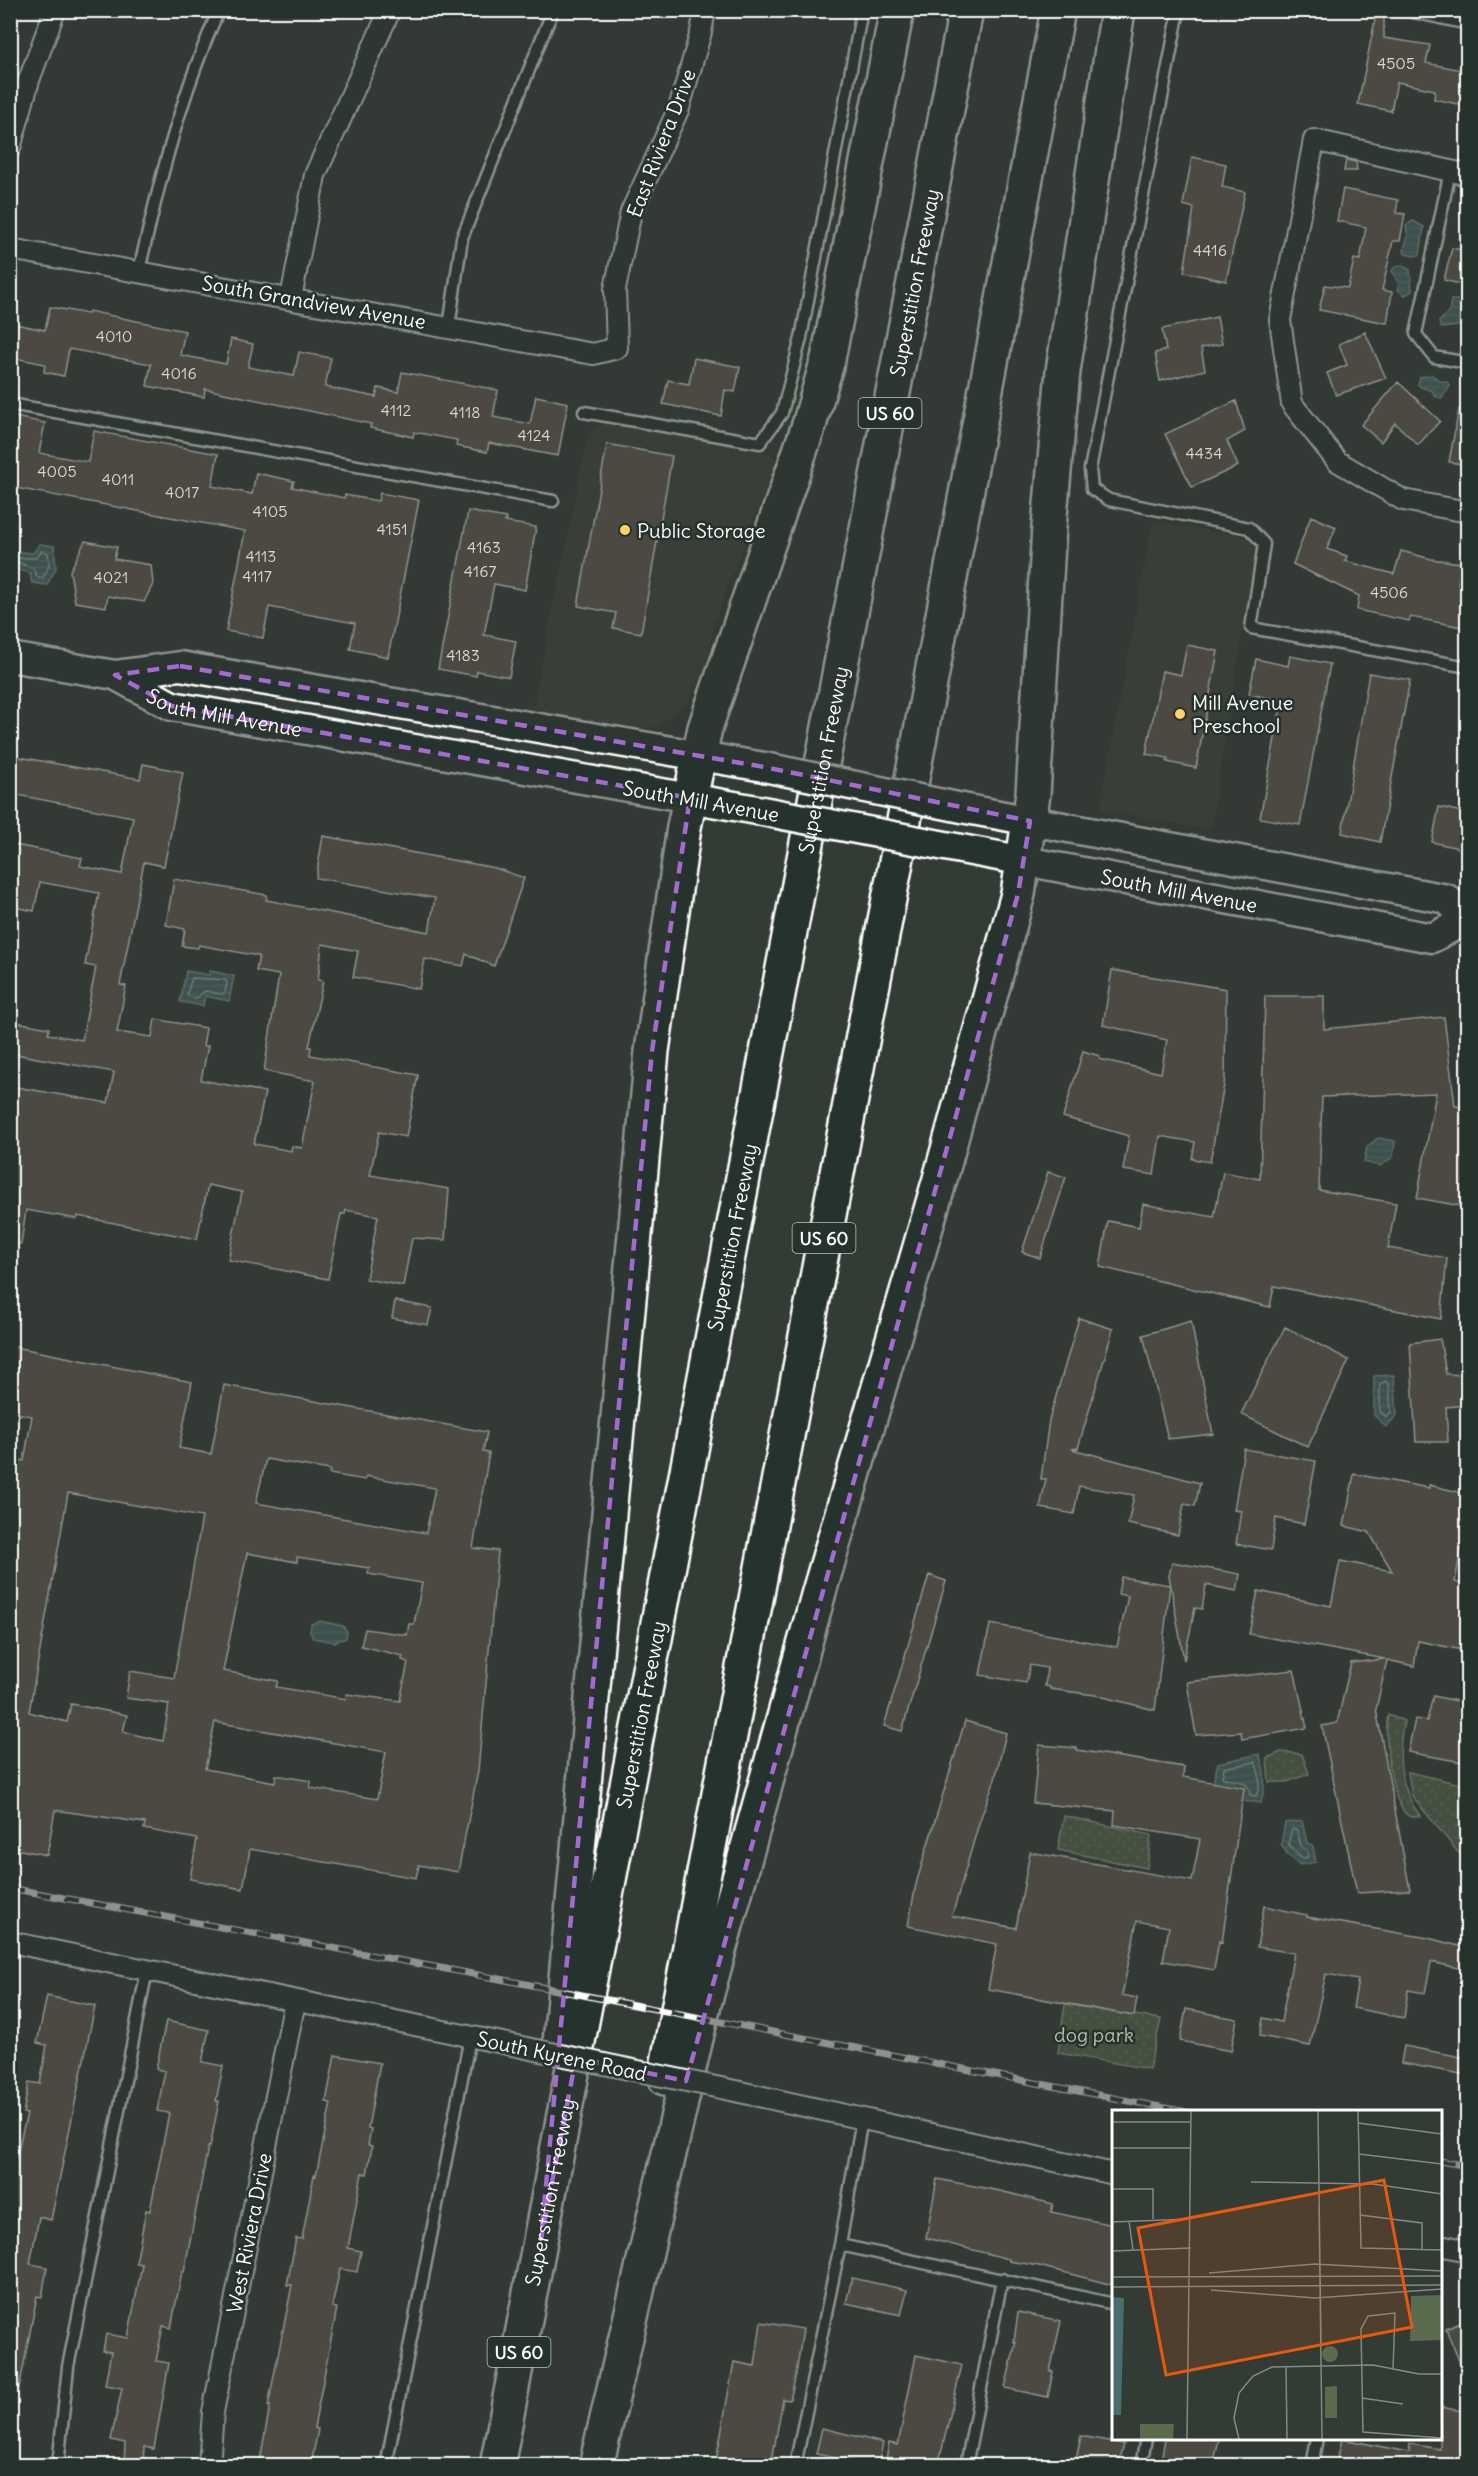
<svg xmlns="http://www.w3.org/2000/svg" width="1478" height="2476" font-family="Delius,sans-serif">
<defs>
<pattern id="park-dots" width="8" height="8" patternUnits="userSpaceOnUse" patternTransform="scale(1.5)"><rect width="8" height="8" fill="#5a6b4e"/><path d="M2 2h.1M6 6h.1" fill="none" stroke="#738169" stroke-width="1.8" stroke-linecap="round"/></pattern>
<pattern id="water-rules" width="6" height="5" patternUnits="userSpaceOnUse" patternTransform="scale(1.5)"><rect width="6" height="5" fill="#496d6e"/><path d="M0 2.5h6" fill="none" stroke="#648384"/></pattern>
</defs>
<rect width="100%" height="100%" fill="#333b35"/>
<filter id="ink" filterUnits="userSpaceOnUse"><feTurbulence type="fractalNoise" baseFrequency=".0167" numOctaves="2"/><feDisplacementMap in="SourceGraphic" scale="12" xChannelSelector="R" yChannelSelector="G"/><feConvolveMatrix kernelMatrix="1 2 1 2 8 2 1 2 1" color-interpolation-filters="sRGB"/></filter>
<g filter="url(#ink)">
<path fill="#43453e" d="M605 422 770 454 779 461 750 526 714 624 705 669 689 699 677 711 654 727 629 729 532 713 587 441 590 433Z
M1153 522 1246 537 1256 552 1210 830 1100 809Z"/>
<path fill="url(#park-dots)" stroke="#acb5a6" stroke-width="1.5" d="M1388 1715 1404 1721C1397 1753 1399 1788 1420 1816 1416 1817 1410 1818 1407 1815 1391 1801 1383 1735 1388 1715Z
M1281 1752 1302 1754 1309 1774 1286 1782H1269L1267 1758Z
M1408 1772 1460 1784 1467 1788V1851L1461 1856 1412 1796Z
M1064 1816 1151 1835 1147 1868 1058 1850Z
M1065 2004 1161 2019 1149 2069 1058 2053Z"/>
<path fill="url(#water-rules)" stroke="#92a7a8" stroke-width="1.5" d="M1413 221 1424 227 1420 255 1413 256 1405 254 1404 249 1408 236 1406 226Z
M1401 265 1410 270 1412 291 1405 295 1398 290 1399 285 1392 271 1396 266Z
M1451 300H1465L1467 308 1459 326 1441 328 1439 322 1449 311Z
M1432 375 1440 381 1447 382 1450 386 1442 398 1434 396 1433 391 1421 387 1418 384 1420 377Z
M40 544 54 546 56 568 47 585 32 583 30 573 11 568V551L33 553Z
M186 971 209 975 210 971 234 976 229 1001 205 996 203 1006 180 1002Z
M1378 1138 1395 1141 1393 1157 1380 1166 1364 1162 1367 1147Z
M1394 1375 1397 1415 1386 1427 1374 1415V1376Z
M320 1621 343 1626 347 1632 346 1638 334 1642 313 1638 310 1632 311 1624Z
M1259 1754C1266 1771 1266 1786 1261 1803L1242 1801 1213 1783 1218 1763Z
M1302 1821 1307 1843 1313 1847 1316 1862 1300 1865 1288 1855 1281 1844 1285 1823Z"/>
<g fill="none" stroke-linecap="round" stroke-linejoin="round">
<path stroke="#b6c5c5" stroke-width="1.5" d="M42 551 48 553 49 566 43 578 37 577 33 568 17 562 19 558H35Z
M192 978 225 980 227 983 225 992 222 994 205 991 197 998 189 997 187 994Z
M1386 1381 1389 1384 1391 1412 1386 1417 1380 1411V1384Z
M1255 1762C1260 1772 1261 1786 1256 1796L1250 1795C1249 1778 1234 1782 1222 1777L1224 1768Z
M1292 1829 1297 1830 1301 1846 1308 1852 1307 1858H1301L1288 1844Z"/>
</g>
<path fill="#675c53" stroke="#fff" stroke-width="1.5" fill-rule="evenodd" d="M1376 15 1384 16V38L1430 45 1426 63 1467 71V106L1434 99 1435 90 1397 82 1391 111 1358 104Z
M1192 157 1226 164 1222 187 1245 192 1226 281 1184 272 1194 208 1183 205Z
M1346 160 1356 162 1357 171H1344Z
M1343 189 1398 200 1396 213 1405 214 1400 241H1393L1382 290 1392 292 1387 323 1319 310 1325 285 1348 288 1354 259 1360 260 1366 227 1337 221Z
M1452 248 1467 251V286L1444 280Z
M50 307 88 314 89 311 185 331 180 355 226 364 231 339 253 344 248 367 294 376 299 352 331 358 325 387 376 397 378 388 398 392 402 372 498 390 493 417 530 424 536 396 568 403 558 456 489 443 487 452 456 446 457 440 414 432 413 437 370 428 371 424 205 389 204 397 147 386 151 364 69 349 64 376 44 372 45 364 10 357V350L15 324 45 330Z
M1217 317 1222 344 1201 348 1205 370 1160 381 1155 353 1166 350 1162 329Z
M1365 332 1386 378 1336 395 1327 373 1347 365 1339 344Z
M694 358 740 367 735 392 725 390 721 416 663 404 668 380 689 384Z
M1398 382 1440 421 1418 445 1395 423 1381 442 1361 425Z
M1236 401 1245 431 1227 441 1238 466 1192 487 1165 434Z
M1459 409 1467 410V465L1449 462Z
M10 416 45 423 39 453 88 462 94 431 218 454 212 486 252 494 256 473 294 481 292 487 344 498 345 495 378 501 380 493 419 500 388 657 350 649 355 623 269 607 263 638 226 631 245 531 10 487Z
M607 444 672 456 641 633 613 628 616 613 578 606Z
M468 511 506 518 505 522 536 527 525 590 494 584 484 635 516 641 509 677 477 671 476 676 438 669Z
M1311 516 1336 527 1327 549 1347 556 1345 561 1394 574 1401 551 1431 559 1461 563 1458 584 1467 586V628L1411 617 1409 621 1357 610 1359 596 1293 564Z
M85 541 117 547 114 559 151 565 153 584 144 602 108 596 106 607 75 602 70 571Z
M1187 645 1218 651 1196 768 1167 762 1168 758 1146 754 1162 671 1181 675Z
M1290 656 1330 664 1300 825 1260 818 1282 701 1249 694 1256 659 1288 666Z
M1369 673 1410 680 1380 842 1342 833Z
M19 757 140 779 143 764 183 772 164 866 144 862 120 985 126 986 117 1032 152 1037 155 1019 206 1028 203 1046H208L201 1080 265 1092 254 1144 291 1151 292 1146 302 1148 315 1081 264 1071 279 975 256 971 259 956 199 945 198 948 182 946 185 929 166 925 174 879 267 895 266 900 429 932 435 898 316 878 323 836 495 868 524 878 494 966 466 954 463 966 425 959 419 989 353 977 358 951 322 944 318 980 323 981 309 1047H311L310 1055 418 1075 406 1137 379 1132 370 1175 449 1189 445 1240 412 1238 403 1286 366 1279 378 1216 346 1210 345 1214H341L328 1279 228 1260 242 1192 208 1185 197 1239 78 1216 77 1219 26 1210 21 1244 10 1243V1086L108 1103 114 1072 10 1053V1021L49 1028 48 1034 82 1040 96 967 85 965 99 893 40 882 34 911 10 906V844L82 858 80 866 122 874 133 817 12 794Z
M1439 807 1467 813V850L1432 842Z
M1112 970 1226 989 1225 1079 1210 1162 1192 1159 1195 1142 1160 1136 1154 1175 1123 1170 1129 1136 1063 1117 1083 1051 1100 1056 1099 1059 1161 1073 1167 1040 1103 1025Z
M1265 996H1324V1029L1444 1017 1455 1106 1467 1107V1207L1417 1198 1436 1093 1322 1097 1319 1190 1396 1203 1388 1248 1447 1258 1441 1319 1274 1286 1270 1307 1100 1267 1108 1221 1139 1227 1143 1204 1214 1217 1223 1172 1260 1179Z
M1048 1172 1066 1177 1040 1258 1022 1252Z
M395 1301 432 1308 428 1325 392 1318Z
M1079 1318 1113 1329 1078 1448 1072 1449 1200 1483 1195 1506 1184 1504 1178 1535 1128 1524 1134 1495 1079 1486 1074 1514 1040 1508 1046 1479H1041L1049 1420Z
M1191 1321 1213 1434 1168 1439 1143 1335Z
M1285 1327 1349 1360 1308 1447 1241 1414Z
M1440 1339 1446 1374 1464 1375 1466 1405 1446 1407 1448 1442H1416L1410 1343Z
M10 1346 192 1382 179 1448 211 1454 224 1385 487 1432 483 1452 489 1453 473 1548 498 1551 478 1771 458 1872 419 1865 416 1878 250 1849 243 1889 190 1879 197 1839 144 1829 145 1823 55 1810 47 1855 10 1848V1459L24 1461 32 1416 10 1412ZM266 1459 330 1470 329 1474 365 1480 366 1476 435 1488 426 1533 256 1503ZM68 1493 202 1517 174 1678 130 1671 126 1698 169 1704 163 1741 123 1732 127 1715 71 1704 67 1722 29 1712ZM247 1553 297 1562V1557L369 1568 368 1574 422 1583 414 1624H409L407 1635 365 1629 361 1646 403 1656 402 1660 408 1662 400 1701 347 1694 346 1699 276 1687 278 1681 223 1671ZM215 1722 386 1752 377 1799 310 1788 311 1781 276 1775 275 1782 205 1769Z
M1244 1449 1316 1461 1304 1524 1276 1518 1271 1550 1236 1544 1241 1511 1234 1510Z
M1354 1474 1429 1488V1485L1467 1494V1550L1461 1549 1455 1582 1467 1585V1651L1418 1641 1414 1666 1387 1660 1376 1709 1410 1890 1357 1893 1322 1726 1337 1723 1351 1663 1385 1659 1249 1634 1258 1591 1331 1606 1340 1561 1392 1571 1369 1532 1344 1526Z
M1172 1562 1240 1574 1237 1591 1206 1585 1202 1609 1195 1608 1184 1660 1169 1576Z
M929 1575 946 1581 902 1731 884 1726Z
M1121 1577 1170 1585 1155 1710 1095 1695 1050 1689V1687L1045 1686 1047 1668 1030 1665 1026 1683 980 1675 990 1624 1117 1647 1128 1596 1118 1594Z
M1294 1670 1307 1728 1242 1739 1241 1732 1196 1735 1187 1682Z
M1433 1696 1467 1703 1461 1727 1463 1728 1462 1739 1467 1740V1763L1408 1752 1415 1719 1427 1721Z
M965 1721 1006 1733 995 1779 980 1820 952 1916 1016 1928 1030 1852 1192 1881 1200 1839 1114 1825 1115 1811 1033 1803 1039 1745 1077 1748V1750L1184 1767 1183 1777 1244 1788 1222 1942 1219 1941 1214 1970 1163 1961 1169 1927 1137 1921 1122 1995 1137 1998 1134 2016 988 1989 997 1944 908 1926 916 1884Z
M1264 1906 1307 1915V1917L1428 1938 1467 1948V1970L1431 1962 1425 1993 1408 1990 1404 2018 1353 2008 1358 1980 1326 1974 1310 2046 1260 2036 1263 2018 1281 2022 1294 1953 1257 1947Z
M47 1996 95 2006 51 2220 39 2217 30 2264 47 2267 42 2297 37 2296 19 2389 10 2388V2181L27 2114 23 2113 29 2082 40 2084 47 2045 37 2043Z
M1186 2009 1237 2019 1231 2051 1180 2041Z
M166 2021 209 2030 202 2062 223 2066 216 2101H219L210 2147H208L184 2272H182L171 2328 163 2326 156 2361 169 2363 154 2449 144 2447 143 2466H124L125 2443 111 2440 122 2388 105 2385 111 2352 103 2351 106 2334 128 2338 142 2264 136 2263 146 2210 150 2211 169 2113 157 2111 165 2071 156 2069Z
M1404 2046 1467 2058V2075L1401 2063Z
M335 2055 380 2063 368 2128 371 2129 368 2145 372 2146 367 2174 362 2173 348 2248 361 2251 357 2272 340 2269 332 2307 337 2308 314 2428 318 2429 311 2466H259L270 2406H268L292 2285H287L296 2238 302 2239 314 2175 316 2176 331 2103 326 2102Z
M937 2179 1000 2191 1053 2204 1051 2212 1113 2225V2285L1039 2266 1009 2261V2259L926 2238Z
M852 2278 907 2290 901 2315 846 2303Z
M1018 2312 1061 2321 1050 2371H1053L1048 2397 1005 2388 1016 2342H1014Z
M1467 2320V2380L1446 2329Z
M761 2322 803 2329 796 2374 790 2400 783 2399 771 2466H715L734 2362 755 2366Z
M916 2355 962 2365 938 2466H914L886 2459 889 2443 898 2445Z
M1440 2407 1467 2412V2466H1336L1342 2439 1409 2452 1410 2444 1440 2449Z
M822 2428 883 2443 878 2466 816 2454Z
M1081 2436 1124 2444 1118 2466H1104L1076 2460Z
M1165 2439H1219L1213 2466H1160Z"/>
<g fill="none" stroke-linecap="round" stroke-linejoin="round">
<defs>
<path id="service" d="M1179 10 1090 469 1092 489 1109 500 1249 528 1264 544 1251 628 1468 667
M1404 10 1468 24
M1450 171 1416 334 1434 357 1468 363
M139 271C159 182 181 94 219 10
M449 327 462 238 553 10
M10 404 553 501
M584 412 760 443 782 413 801 338 862 10
M840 2245 1114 2304
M58 2466 68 2367 147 1970
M386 2466 470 2037
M795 2466 840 2245 862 2119
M966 2466 1002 2279
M1141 2466 1146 2438
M1312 2466 1317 2438"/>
<path id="minor" d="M10 148 29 80 55 10
M1468 175 1314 140 1280 320 1292 404 1337 461 1403 500 1468 512
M10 249 593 354 617 348 615 289 631 212 679 108 701 32 705 10
M291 298 315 175 390 10
M10 1942 483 2039
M740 2092 1114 2174
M1440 2245 1468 2251
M209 2466 213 2412 295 2001"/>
<g id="secondary">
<path id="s1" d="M10 657 115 675 172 706 757 810"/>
<path d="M115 675 180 666 764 767"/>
<path d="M967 809 1447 899 1468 921"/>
<path id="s2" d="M961 849 1432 938 1466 920"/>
</g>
<g id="motorway">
<path d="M560 2043 652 1051 684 827 705 728 810 422 828 359 897 10"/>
<path d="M665 2078 1058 10"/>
<path id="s3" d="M497 2466 966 10"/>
<path d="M596 2466 704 2004 819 1592 940 1179 1018 894 1033 794 1049 527 1063 371 1118 10"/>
</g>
</defs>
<use href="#service" stroke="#fff" stroke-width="15"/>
<use href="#minor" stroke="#fff" stroke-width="24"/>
<use href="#secondary" stroke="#fff" stroke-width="33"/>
<use href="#motorway" stroke="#fff" stroke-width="38"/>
<use href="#service" stroke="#26332d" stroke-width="10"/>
<use href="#minor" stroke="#26332d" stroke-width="20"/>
<use href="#secondary" stroke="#26332d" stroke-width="28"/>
<use href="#motorway" stroke="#26332d" stroke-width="33"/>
<defs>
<path id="rail" d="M10 1888 505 1980 1186 2112
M1440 2161 1468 2166"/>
</defs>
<use href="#rail" stroke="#fff" stroke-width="7"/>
<use href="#rail" stroke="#26332d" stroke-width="4.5" stroke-dasharray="14" stroke-linecap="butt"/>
<defs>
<path id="minor-bridge" d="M483 2039 740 2092"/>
<path id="secondary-bridge" d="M764 767 967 809
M757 810 961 849"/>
</defs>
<use href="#minor-bridge" stroke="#fff" stroke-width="24" stroke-linecap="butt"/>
<use href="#secondary-bridge" stroke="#fff" stroke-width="33" stroke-linecap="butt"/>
<use href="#minor-bridge" stroke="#26332d" stroke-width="20"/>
<use href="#secondary-bridge" stroke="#26332d" stroke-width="28"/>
</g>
</g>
<path d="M0 0H1478V2476H0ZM180 666 764 767 1030 821 1018 894 686 2081 576 2058 541 2239 652 1051 690 798 172 706 115 675Z" fill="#333b35" fill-opacity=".55" fill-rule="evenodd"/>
<path fill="none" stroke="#a36bd2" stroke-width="4.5" stroke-dasharray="12 8" stroke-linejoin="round" d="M180 666 764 767 1030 821 1018 894 686 2081 576 2058 541 2239 652 1051 690 798 172 706 115 675Z"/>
<g fill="#ffd166" stroke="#26332d" stroke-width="2">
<circle cx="625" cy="530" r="6"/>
<circle cx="1180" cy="714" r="6"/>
</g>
<g text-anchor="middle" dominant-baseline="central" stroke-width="5" stroke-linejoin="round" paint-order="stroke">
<g font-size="16" fill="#d9d6d4">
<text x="1396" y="63">4505</text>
<text x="1210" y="250">4416</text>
<text x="114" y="336">4010</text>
<text x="179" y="373">4016</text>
<text x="396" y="410">4112</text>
<text x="465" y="412">4118</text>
<text x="534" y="435">4124</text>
<text x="1204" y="453">4434</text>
<text x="57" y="471">4005</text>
<text x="118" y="479">4011</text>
<text x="182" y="492">4017</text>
<text x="270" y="511">4105</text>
<text x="392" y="529">4151</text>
<text x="484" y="547">4163</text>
<text x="261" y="556">4113</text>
<text x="480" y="571">4167</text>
<text x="257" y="576">4117</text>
<text x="111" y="577">4021</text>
<text x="1389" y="592">4506</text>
<text x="463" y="655">4183</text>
</g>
<g fill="#26332d" stroke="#bec2c0" stroke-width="1.5">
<rect x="858.5" y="398" width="63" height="30" rx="4.5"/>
<rect x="792.5" y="1223" width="63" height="30" rx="4.5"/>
<rect x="487.5" y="2337" width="63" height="30" rx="4.5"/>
</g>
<g font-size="18" font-weight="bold" fill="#fff">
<text x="890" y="413">US 60</text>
<text x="824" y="1238">US 60</text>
<text x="519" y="2352">US 60</text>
</g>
<g font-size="20" fill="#fff" stroke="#26332d">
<text transform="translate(661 143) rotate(-69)">East Riviera Drive</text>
<text stroke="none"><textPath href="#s3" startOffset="2223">Superstition Freeway</textPath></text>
<text transform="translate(314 302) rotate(10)">South Grandview Avenue</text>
<text stroke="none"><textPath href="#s1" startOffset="224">South Mill Avenue</textPath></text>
<text stroke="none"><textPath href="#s3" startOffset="1737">Superstition Freeway</textPath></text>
<text transform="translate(701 801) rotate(10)">South Mill Avenue</text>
<text stroke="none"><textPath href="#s2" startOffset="222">South Mill Avenue</textPath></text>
<text stroke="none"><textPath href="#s3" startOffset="1251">Superstition Freeway</textPath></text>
<text stroke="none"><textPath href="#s3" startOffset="765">Superstition Freeway</textPath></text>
<text transform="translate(562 2056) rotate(12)">South Kyrene Road</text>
<text stroke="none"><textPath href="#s3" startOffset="279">Superstition Freeway</textPath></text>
<text transform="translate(249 2233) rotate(-79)">West Riviera Drive</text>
</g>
<g font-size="20" fill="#fff" stroke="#26332d" text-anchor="start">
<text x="637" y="530">Public Storage</text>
<text x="1192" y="702">Mill Avenue<tspan x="1192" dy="23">Preschool</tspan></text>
</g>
<g font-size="20" fill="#b5bcaf" stroke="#26332d">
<text x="1094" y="2034">dog park</text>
</g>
</g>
<g transform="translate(1112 2110)">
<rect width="330" height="330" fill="#333b35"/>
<path d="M330 185V230L298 231 299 186ZM210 244a8 8 0 1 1 16 0a8 8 0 1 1-16 0ZM225 276V308H213V277ZM28 314H62L61 329H28Z" fill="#5a6b4e"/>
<path d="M317 189 330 190V212L318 211Z" fill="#5a6b4e"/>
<path d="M0 187 12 188 9 305H0Z" fill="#496d6e"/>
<path fill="none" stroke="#858986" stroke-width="1.5" d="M206 1 209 233M246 1 249 138 330 140M0 12H79M246 13 330 24M0 38H79M247 44 330 54M139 72 261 74 330 84M0 79H41V109M207 95 210 329M248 105 310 113V140M17 111 21 140M0 112 79 109M0 141 79 138M97 163 203 154 330 161M0 167 330 166M0 177 330 175M99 180 203 188 330 179M174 256 175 329M281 259 283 203 256 206 249 219 251 322 330 328M250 288 291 294M75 329 79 1M127 329 122 308 127 283 141 266 160 257 261 255 307 264H330"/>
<path fill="#e8590c" fill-opacity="0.15" stroke="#e8590c" stroke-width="3" d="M272 70 300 217 54 265 26 118Z"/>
<rect width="330" height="330" fill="none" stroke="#fff" stroke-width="3"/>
</g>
<rect width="1478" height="2476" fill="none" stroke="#26332d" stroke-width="36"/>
<rect x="18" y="18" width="1442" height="2440" fill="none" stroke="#fff" stroke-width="2" filter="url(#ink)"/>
</svg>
